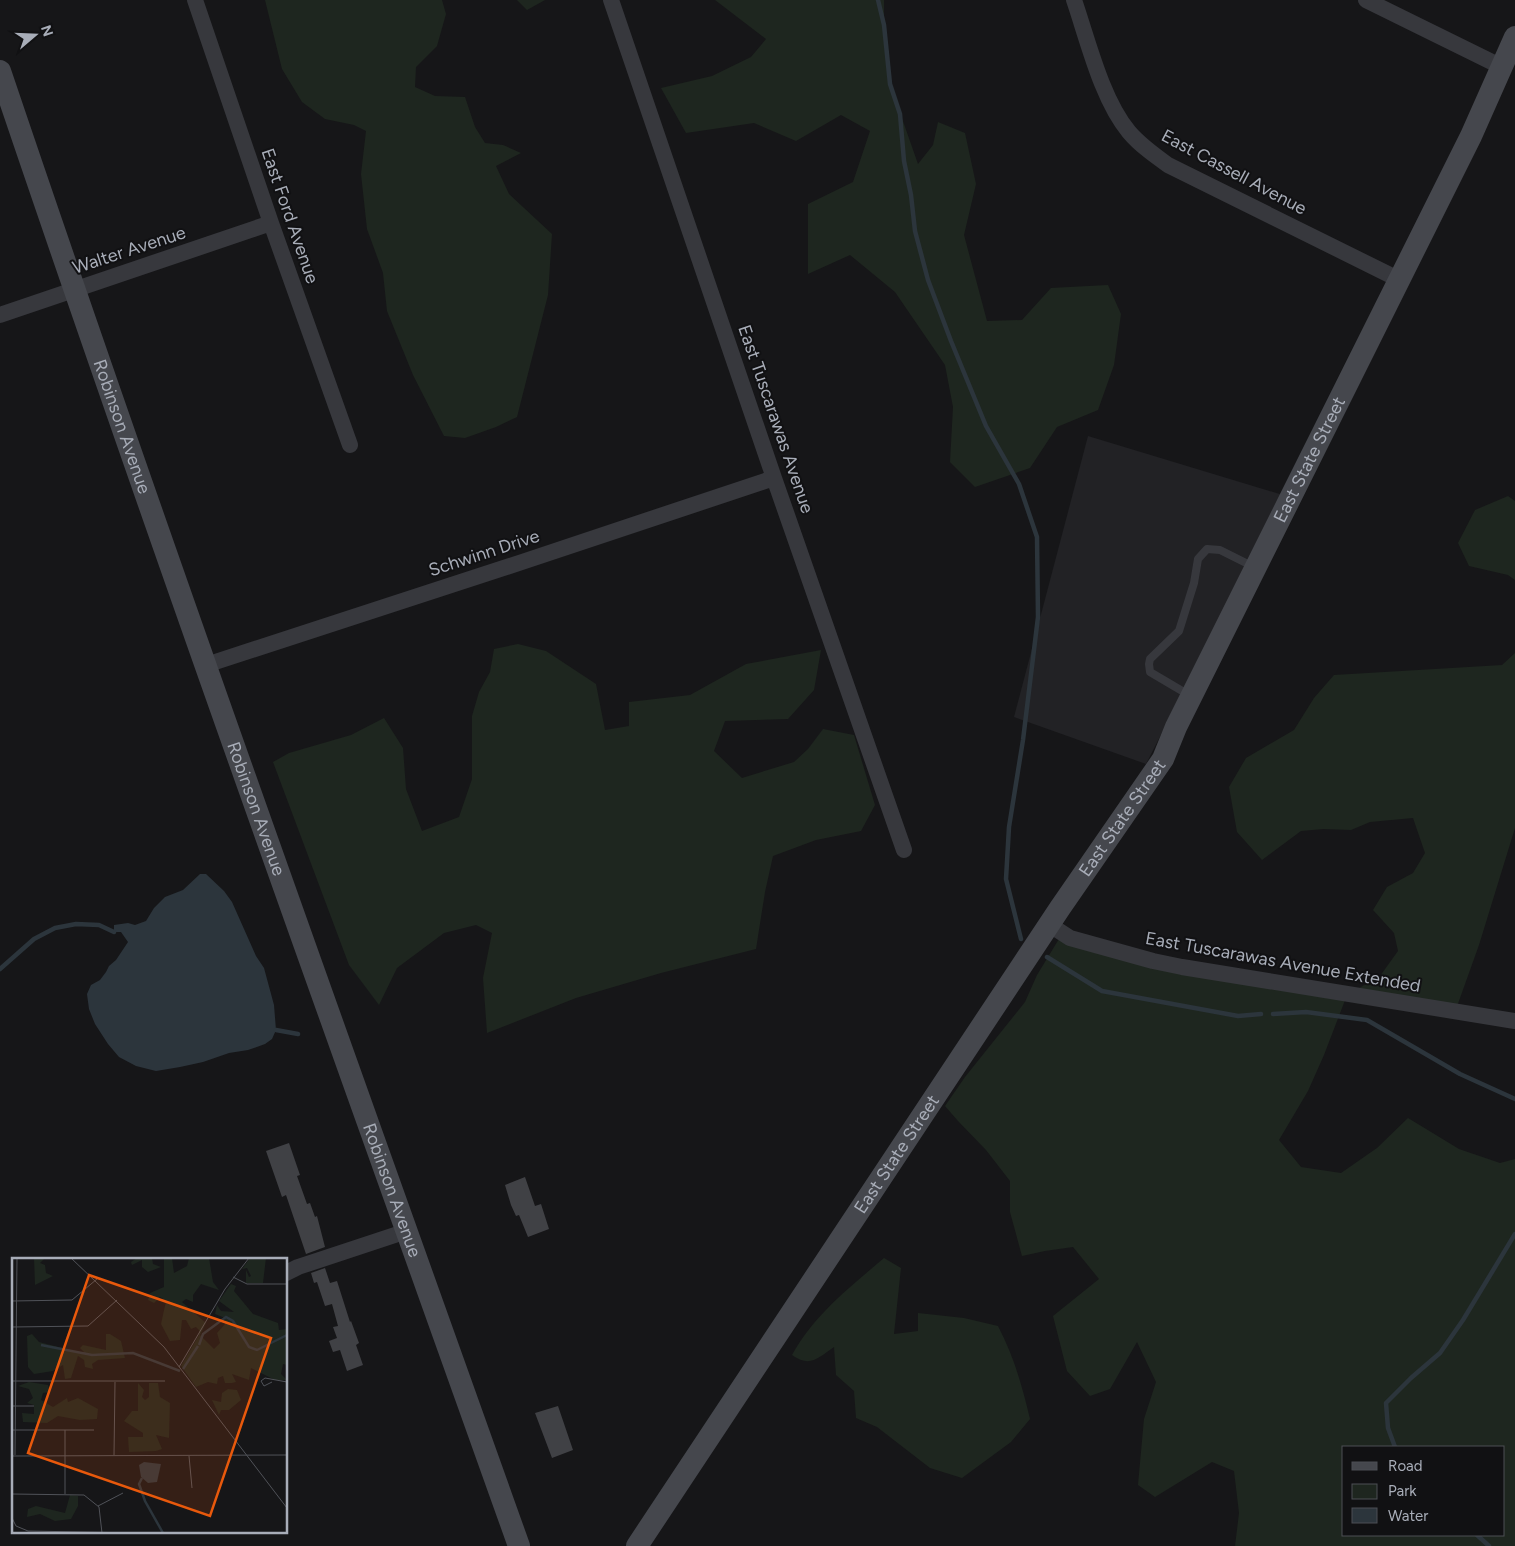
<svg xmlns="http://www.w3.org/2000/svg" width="1515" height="1546" font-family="Figtree,sans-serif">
<rect width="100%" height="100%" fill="#161618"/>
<path fill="#222225" d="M1088 436 1283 495 1146 764 1014 717Z"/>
<path fill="#1e261f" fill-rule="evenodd" d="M265 0H442L446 14 437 46 416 67 415 87 435 96 465 97 475 127 485 143 503 145 521 153 496 166 509 194 552 234 548 295 517 417 496 427 465 438 444 436 413 375 387 311 383 273 367 229 361 174 366 131 354 125 325 119 302 102 282 69Z
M517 0H545L527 10Z
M715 0H884V25L890 84 918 164 933 145 938 122 965 133 976 184 964 235 987 321 1022 320 1051 288 1108 285 1121 314 1114 365 1098 410 1057 427 1030 468 975 487 950 462 953 407 945 365 895 292 850 255 808 274V204L853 182 870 131 841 115 796 141 754 123 686 133 661 88 712 76 751 57 766 39Z
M1508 496 1515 501V580L1508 575 1469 566 1458 543 1475 510Z
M518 644 546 651 596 684 605 730 629 726V702L690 695 746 664 821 650 814 690 788 719 725 721 714 751 742 778 794 762 808 749 823 729 854 735 875 805 861 831 816 840 773 856 765 892 756 949 661 973 576 998 487 1033 483 978 492 933 476 925 444 933 397 968 379 1005 349 965 273 762 289 753 351 735 384 718 403 748 406 789 422 831 459 817 472 779V716L479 692 490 672 494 649Z
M1515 653V828L1479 945 1455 1012 1347 995 1324 1055 1308 1091 1279 1140 1301 1167 1341 1173 1377 1148 1408 1118 1459 1149 1500 1163 1515 1159V1546H1235L1239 1513 1234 1471 1212 1462 1155 1497 1138 1485 1144 1419 1156 1382 1137 1342 1110 1389 1090 1396 1067 1371 1053 1316 1099 1279 1073 1247 1045 1251 1022 1256 1010 1212V1181L986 1150 958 1121 945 1106 965 1077 1025 1002 1037 975 1062 934 1347 995 1380 976 1398 951 1394 933 1373 910 1387 887 1413 873 1425 853 1413 818 1370 822 1351 830 1323 829 1301 831 1262 860 1237 832 1229 787 1246 758 1294 730 1314 698 1334 675 1502 665ZM1344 1447H1504V1535H1344Z
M884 1258 901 1268 894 1334 918 1331V1313L964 1318 998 1326C1014 1357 1022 1385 1030 1419L1011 1442 962 1478 930 1468 877 1427 856 1418 854 1391 836 1375 834 1347C818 1358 810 1368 792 1355 814 1315 850 1287 884 1258Z"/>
<path fill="#2c353c" d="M200 874H206L224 891 232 902 256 956 264 968 274 1005 276 1030 272 1039 265 1044 248 1050 229 1053 203 1062 180 1067 156 1071 136 1066 119 1057 108 1044 95 1024 89 1009 87 994 91 985 100 980 106 972 109 966 116 960 128 942 121 932H114V925L128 923 135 925 146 921 154 908 165 897 183 890Z"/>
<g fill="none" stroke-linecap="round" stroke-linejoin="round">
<path stroke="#2c353c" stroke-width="4.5" d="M878 0 884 25 890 84 900 114 904 161 911 195 915 231 928 280 951 341 986 426 1019 484 1037 537 1038 617 1023 740 1009 827 1006 879 1021 939
M1047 957 1102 991 1238 1016 1261 1014
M0 969 34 939 55 928 76 924 99 925 114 932
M1273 1014 1306 1012 1367 1020 1460 1074 1515 1099
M276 1030 298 1034
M1395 1447 1388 1428 1386 1403 1411 1378 1440 1353 1463 1320 1515 1234
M1477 1535 1489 1546"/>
</g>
<path fill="#404145" d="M289 1143 300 1175 297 1176 307 1204 310 1203 315 1217 317 1216 325 1247 306 1254 286 1195 282 1197 266 1151Z
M525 1177 535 1206 541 1204 549 1229 528 1237 519 1215 516 1216 511 1205 505 1185Z
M325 1268 330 1283 337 1281 350 1322 351 1321 359 1343 356 1345 363 1365 347 1371 340 1350 333 1352 329 1341 337 1338 333 1327 338 1326 332 1304 325 1306 317 1282 314 1283 311 1273Z
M558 1406 573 1450 552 1458 535 1413Z"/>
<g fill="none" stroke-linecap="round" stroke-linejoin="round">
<path stroke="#37383d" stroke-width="8" d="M1189 695 1150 672 1149 664 1150 659 1179 631 1194 583 1198 559 1207 549 1220 550 1254 567"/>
<path stroke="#37383d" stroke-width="16" d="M195 0 271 223 350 445
M611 0 774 478 904 850
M1074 0C1088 41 1102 100 1129 132 1140 145 1154 155 1168 165L1400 280
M1366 0 1502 67
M0 315 271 223
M206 665 522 562 774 478
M1050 925 1070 938 1153 961 1182 967 1515 1021
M286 1273 298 1267 407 1231"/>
<g stroke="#45474d" stroke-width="22">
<path id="s1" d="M0 71C167 565 344 1055 519 1546"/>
<path id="s2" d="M637 1546 1060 908 1163 759 1176 727 1471 136 1515 37"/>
</g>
</g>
<g text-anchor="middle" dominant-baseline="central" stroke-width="4" stroke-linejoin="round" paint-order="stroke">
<g font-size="18" fill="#a8adb8" stroke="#111113">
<text transform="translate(1234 172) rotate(28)">East Cassell Avenue</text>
<text transform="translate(290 216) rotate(71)">East Ford Avenue</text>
<text transform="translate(129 250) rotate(-18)">Walter Avenue</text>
<text transform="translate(776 419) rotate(71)">East Tuscarawas Avenue</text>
<text stroke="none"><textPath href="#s1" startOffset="376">Robinson Avenue</textPath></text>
<text stroke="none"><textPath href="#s2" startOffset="1280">East State Street</textPath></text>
<text transform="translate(484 553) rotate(-18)">Schwinn Drive</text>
<text stroke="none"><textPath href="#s1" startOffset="781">Robinson Avenue</textPath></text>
<text stroke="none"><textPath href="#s2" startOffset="875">East State Street</textPath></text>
<text transform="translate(1283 962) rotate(10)">East Tuscarawas Avenue Extended</text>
<text stroke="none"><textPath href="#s2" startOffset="470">East State Street</textPath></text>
<text stroke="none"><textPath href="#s1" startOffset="1186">Robinson Avenue</textPath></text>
</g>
</g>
<g transform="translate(12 1258)">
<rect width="275" height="275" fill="#161618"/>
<path d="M22 0H33L28 5 33 7 34 15 41 18 23 27ZM125 0H140L141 6 149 9 136 14 130 9V2L120 7 119 4ZM152 0H160L162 15 175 8 177 0H197L201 24 207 32 189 26 181 37V44L174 41 170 44 194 65 188 77 202 91 208 85 205 75 213 66V60L203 56 205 47 209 53 222 54 207 43 219 26 224 28 222 33 241 56 266 65 267 72 275 71V107L271 106 269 116 275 122H263L239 110 237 122 220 116 224 124 220 125H213L211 118 206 120 205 126 196 124 184 129 169 108 187 77V72L184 69 179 71 174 62H170L168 82 158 83 149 66 154 43 148 39 142 45 136 42 138 35 152 29ZM238 0H254L251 25H234V12L237 19 239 18 235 10 230 11ZM20 76 27 84 66 94H72L68 90 71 87 94 92V76H98L109 83 113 100 86 102 80 106 81 111 73 109 72 102 66 98 59 120 53 121 51 107 41 113 22 116 16 109 15 78ZM17 124 36 127 38 134 31 135 29 142 41 149 55 140 56 144 66 140 86 151 85 161 68 162 46 158 35 165 11 164 10 155 22 156V147L15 145 21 140 17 131 6 128ZM126 125 132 132 130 139 133 142 137 139V125H146L148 139 158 145 157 180 144 177 150 191 144 193 117 194 116 179H131V175L112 163 120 153H126ZM216 131 225 132 229 142 217 152H209L207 157 200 142 209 144 210 135ZM58 237 66 238V248L59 261 43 263 28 256 15 259 16 251 24 248 53 255Z" fill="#1e261f"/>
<path d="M132 204 149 206 145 224 136 225 129 219 127 207Z" fill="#2c353c"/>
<path fill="none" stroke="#2c353c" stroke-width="2.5" d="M29 87 80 97 121 95 168 113M187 87 191 76 214 59 221 63 237 89 245 92 275 77M171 111 186 88M130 220 127 226 133 243 151 275"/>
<path fill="none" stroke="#505258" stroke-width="1" d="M59 0 152 89 275 250M221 19 235 26H275M0 43 60 42 85 21M0 69 76 68 105 42M167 109 213 31 237 0M0 123H153M260 124 252 128 249 123 253 120 275 124M0 148H22M0 172H82M3 197 5 0M102 197 103 124M0 198 275 197M177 198 180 230M0 236 72 237 87 249 90 275M53 236V172M86 248 111 235M0 260 4 268 16 273 124 275"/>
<path fill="#e8590c" fill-opacity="0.15" stroke="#e8590c" stroke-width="2.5" d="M77 17 259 80 198 258 16 195Z"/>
<rect width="275" height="275" fill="none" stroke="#a8adb8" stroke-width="2.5"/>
</g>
<rect x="1342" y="1446" width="162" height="90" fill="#111113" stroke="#4d4f55"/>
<rect x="1352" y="1462" width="25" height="8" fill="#45474d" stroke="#4d4f55"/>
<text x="1388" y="1471" font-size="15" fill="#a8adb8">Road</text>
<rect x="1352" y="1484" width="25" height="15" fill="#1e261f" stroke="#4d4f55"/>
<text x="1388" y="1496" font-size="15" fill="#a8adb8">Park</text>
<rect x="1352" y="1508" width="25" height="15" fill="#2c353c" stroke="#4d4f55"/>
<text x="1388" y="1521" font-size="15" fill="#a8adb8">Water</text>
<g transform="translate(35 35) rotate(71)" stroke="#111113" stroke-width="4" paint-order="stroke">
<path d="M0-4L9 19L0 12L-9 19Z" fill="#a8adb8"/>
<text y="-8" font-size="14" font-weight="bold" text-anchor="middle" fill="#a8adb8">N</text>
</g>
</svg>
